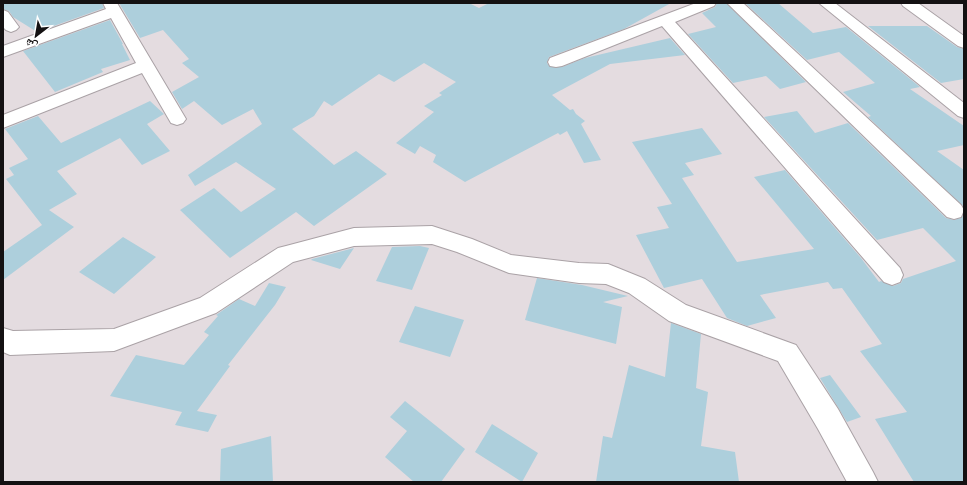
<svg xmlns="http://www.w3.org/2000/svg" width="967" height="485" font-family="Karla,'Noto Naskh Arabic',sans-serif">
<rect width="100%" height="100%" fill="#e4dce0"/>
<path fill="#adcfdc" d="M3 3H102L104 8 37 32 13 17 9 11 3 9Z
M119 3H469L479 8 489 3H671L624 29 549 57 547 63 550 67H562L585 58 670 38 685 55 610 64 552 95 570 110 573 109 576 114 585 121 581 124 601 160 584 163 567 131 560 135 558 133 465 182 433 162 436 155 420 146 415 154 396 143 434 112 424 106 442 95 439 93 456 82 424 63 394 82 379 74 332 106 324 101 314 116 292 129 334 165 356 151 387 174 314 226 296 212 230 258 180 210 214 188 241 212 276 189 236 162 195 186 188 175 262 124 253 109 222 125 194 101 182 109 172 92 199 77 182 63 189 59 163 30 140 38Z
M717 3H726L806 82 780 89 766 76 733 83 688 34 716 27 702 13 715 7Z
M745 3H778L813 33 846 27 920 87 910 89 964 126V145L937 151 964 170V207L868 117 871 116 843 92 875 83 839 52 807 60Z
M110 20 123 44H122L130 60 101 69 103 72 55 92 23 51Z
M868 26H927L957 47 964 49V79L941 83Z
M150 101 164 114 147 124 170 151 142 165 120 138 57 171 77 194 49 210 74 227 3 280V252L42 225 6 179 14 175 9 168 28 159 5 129 38 116 61 143Z
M797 111 815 133 848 123 946 218 954 220 961 218 964 214V482H914L875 419 907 412 860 351 882 344 842 288 833 289 828 282 760 295 776 318 747 326 727 318 702 279 664 288 636 235 669 228 657 207 672 204 632 142 702 128 722 154 685 163 694 175 682 178 737 262 814 249 754 177 785 170 861 258 879 282 881 281 893 286 901 283 903 279 956 261 923 228 877 240 764 117Z
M123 237 156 257 114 294 79 272Z
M420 246 429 248 412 290 376 281 392 247Z
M354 248 340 269 311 260 312 259Z
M537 278 582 285 628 296 603 302 622 307 616 344 525 320Z
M269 283 286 287 275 305 228 365 230 366 197 411 217 415 208 432 175 425 182 412 110 396 136 355 184 365 209 335 204 332 218 316 216 315 239 299 255 306Z
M415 306 464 320 450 357 399 342Z
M671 323 701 334 696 388 708 392 701 446 735 452 739 482H596L603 436 612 438 629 365 665 377Z
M830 375 861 417 847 422 820 378Z
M405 401 465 449 441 482H414L385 457 407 431 390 417Z
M492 424 538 453 522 482 475 452Z
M271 436 273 482H220L221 449Z"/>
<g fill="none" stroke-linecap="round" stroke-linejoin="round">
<defs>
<path id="minor" d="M103 3H117L186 119 183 123 177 125 171 123 142 73 3 128V115L136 63 111 18 3 57V46L106 9Z
M696 3H716L714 6 675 22 900 268 903 275 900 282 892 285 884 282 662 26 562 66 556 67 550 66 548 62 550 58Z
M727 3H743L961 205 964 210 961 217 954 219 947 217Z
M819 3H835L964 103V118L958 116Z
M901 3H918L964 36V48L958 46 903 6Z
M3 10 8 12 19 27 16 30 11 32 6 30 3 27Z
M432 226 472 239 511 255 579 263 608 264 645 279 686 305 796 345 838 409 873 472 878 482H847L818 429 778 361 669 321 629 293 606 284 579 283 509 273 457 252 432 244 354 246 293 262 216 313 114 351 10 355 3 352V328L13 331 114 329 200 298 278 248 286 246 354 228Z"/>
</defs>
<use href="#minor" stroke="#aaa2a6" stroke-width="2"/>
<use href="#minor" fill="#fff" fill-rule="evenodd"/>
</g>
<rect width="967" height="485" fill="none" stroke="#141112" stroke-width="8"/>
<g transform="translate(36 36) rotate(211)" stroke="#ffffff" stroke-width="3" paint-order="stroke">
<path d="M0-3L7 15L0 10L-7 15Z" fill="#141112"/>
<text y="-6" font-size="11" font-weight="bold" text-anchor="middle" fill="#141112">ش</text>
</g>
</svg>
